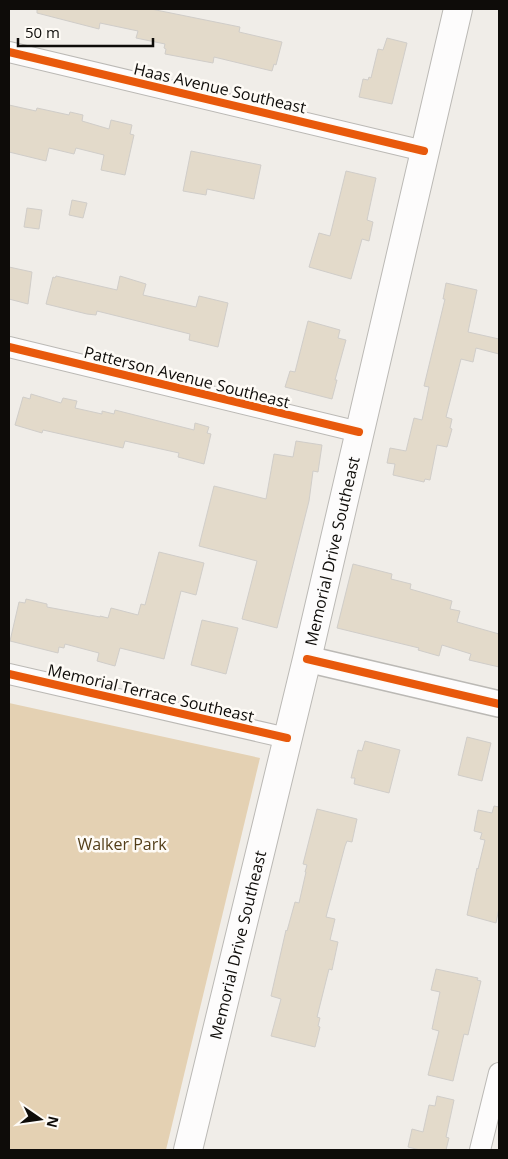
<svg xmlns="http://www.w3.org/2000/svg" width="508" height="1159" font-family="'Open Sans',sans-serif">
<rect width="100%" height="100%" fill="#f0ede8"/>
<path fill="#e4d1b3" d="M9 703 260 758 166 1150H9Z"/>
<path fill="#e3daca" stroke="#d0cdc9" d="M37 9H151L240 27 239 32 282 42 276 65 274 64 272 71 214 57 213 63 165 54 166 49 164 48 165 44 136 38 138 31 100 23 99 29 37 13Z
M387 38 407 43 392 104 359 97 363 79 368 80 369 77 371 78 378 49 383 50Z
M9 105 36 111 37 108 69 115 70 112 83 115 82 121 109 129 111 120 132 125 130 134 134 135 125 175 101 170 104 155 76 148 74 154 49 148 46 161 9 152Z
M191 151 261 165 254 199 207 189 206 195 183 191Z
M346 171 376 178 367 220 373 222 369 241 362 239 351 279 309 267 319 233 330 236Z
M72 200 87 203 83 218 69 215Z
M27 208 42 210 39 229 24 227Z
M9 267 32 272 28 304 9 299Z
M56 276 117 290 120 276 146 284 143 295 196 307 199 296 228 303 218 347 189 340 190 334 97 311 96 315 87 314 46 304 53 277 55 278Z
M446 283 477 290 468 332 499 339V354L476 348 473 362 461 359 446 417 452 419 450 428 452 429 447 447 437 445 430 480 425 479 424 482 393 475 395 464 387 463 390 448 406 451 414 418 422 420 429 387 424 386 445 299H443Z
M308 321 340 330 338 338 346 340 335 380H337L332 399 285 387 290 371 295 372Z
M31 394 61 403 63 398 77 401 75 408 102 414V411L114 414 115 410 194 430 195 423 209 427 207 433 211 434 204 464 178 457 179 453 125 441 123 448 43 430 42 433 15 425 23 397 30 399Z
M296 441 322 445 318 472 313 471 309 501 277 628 242 619 257 561 199 546 214 486 266 499 274 454 293 457Z
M159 552 204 563 196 595 181 591 164 659 120 648 115 666 97 661 99 653 65 644 64 648 59 647 58 653 10 641 19 602 25 603 26 599 47 604V607L100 617V616L108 618 111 608 138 615 141 604 145 605Z
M353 564 392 574 391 579 411 584 410 589 452 601 450 609 460 611 457 622 499 634V667L469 660 471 654 442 645 439 656 418 650 419 648 337 628Z
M202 620 238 628 226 674 191 665Z
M467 737 491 743 482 781 458 775Z
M365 741 400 750 389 793 354 784 355 778H351L358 750 362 751Z
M494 806 499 807V908L496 923 467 915 477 868 478 869 485 840 480 839 482 833 474 831 478 810 492 813Z
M317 809 357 819 352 842 347 841 345 846 326 917 335 919 330 940 338 942 332 970 329 969 317 1017 320 1018 318 1026 320 1027 315 1047 271 1036 281 999 271 996 286 930 287 931 295 902 299 903 306 872H305L307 865 303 864Z
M436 969 478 978 477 980 481 981 468 1035 464 1034 453 1081 428 1075 439 1031 432 1029 440 992 431 990Z
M437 1096 454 1100 446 1137 449 1138 446 1150H420L408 1147 412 1129 423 1132 429 1105 435 1106Z"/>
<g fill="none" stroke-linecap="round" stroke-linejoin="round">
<defs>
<path id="minor" d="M9 52 424 151
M9 347 359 432
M9 674 287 738
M480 1150 499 1073"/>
<path id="tertiary" d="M307 659 499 704"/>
<g id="primary">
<path id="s1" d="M188 1150 307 659 458 9"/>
</g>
</defs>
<use href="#minor" stroke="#bbb9b5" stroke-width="22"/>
<use href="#tertiary" stroke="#bbb9b5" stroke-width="28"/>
<use href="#primary" stroke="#bbb9b5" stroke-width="30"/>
<use href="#minor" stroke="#fdfcfc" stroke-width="20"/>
<use href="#tertiary" stroke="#fdfcfc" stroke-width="25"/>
<use href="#primary" stroke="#fdfcfc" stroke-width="28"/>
<defs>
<path id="cycleway" d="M9 52 424 151
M9 347 359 432
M307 659 499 704
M9 674 287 738"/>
</defs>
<use href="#cycleway" stroke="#fefbf6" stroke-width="11"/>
<use href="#cycleway" stroke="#e8590c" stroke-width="8"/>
</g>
<g text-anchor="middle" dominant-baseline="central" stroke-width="5" stroke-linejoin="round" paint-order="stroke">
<g font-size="16" fill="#0e0c09" stroke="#fefbf6">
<text transform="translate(220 88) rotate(13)">Haas Avenue Southeast</text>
<text transform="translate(187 377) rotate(14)">Patterson Avenue Southeast</text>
<text stroke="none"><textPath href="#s1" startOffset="616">Memorial Drive Southeast</textPath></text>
<text transform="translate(151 693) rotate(13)">Memorial Terrace Southeast</text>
<text stroke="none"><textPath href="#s1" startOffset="211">Memorial Drive Southeast</textPath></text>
</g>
<g font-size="16" fill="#533e19" stroke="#fefbf6">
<text x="122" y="844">Walker Park</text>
</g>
</g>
<rect width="508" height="1159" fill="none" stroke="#0e0c09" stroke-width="20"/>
<g transform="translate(40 1119) rotate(103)" stroke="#fefbf6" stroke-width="4" paint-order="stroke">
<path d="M0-4L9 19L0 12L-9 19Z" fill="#0e0c09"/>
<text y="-8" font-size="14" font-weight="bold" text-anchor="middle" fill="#0e0c09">N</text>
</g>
<path d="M18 38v8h135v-8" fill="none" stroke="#0e0c09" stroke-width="2.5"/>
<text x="25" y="38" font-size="15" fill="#0e0c09" stroke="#fefbf6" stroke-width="4" paint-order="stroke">50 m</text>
</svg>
